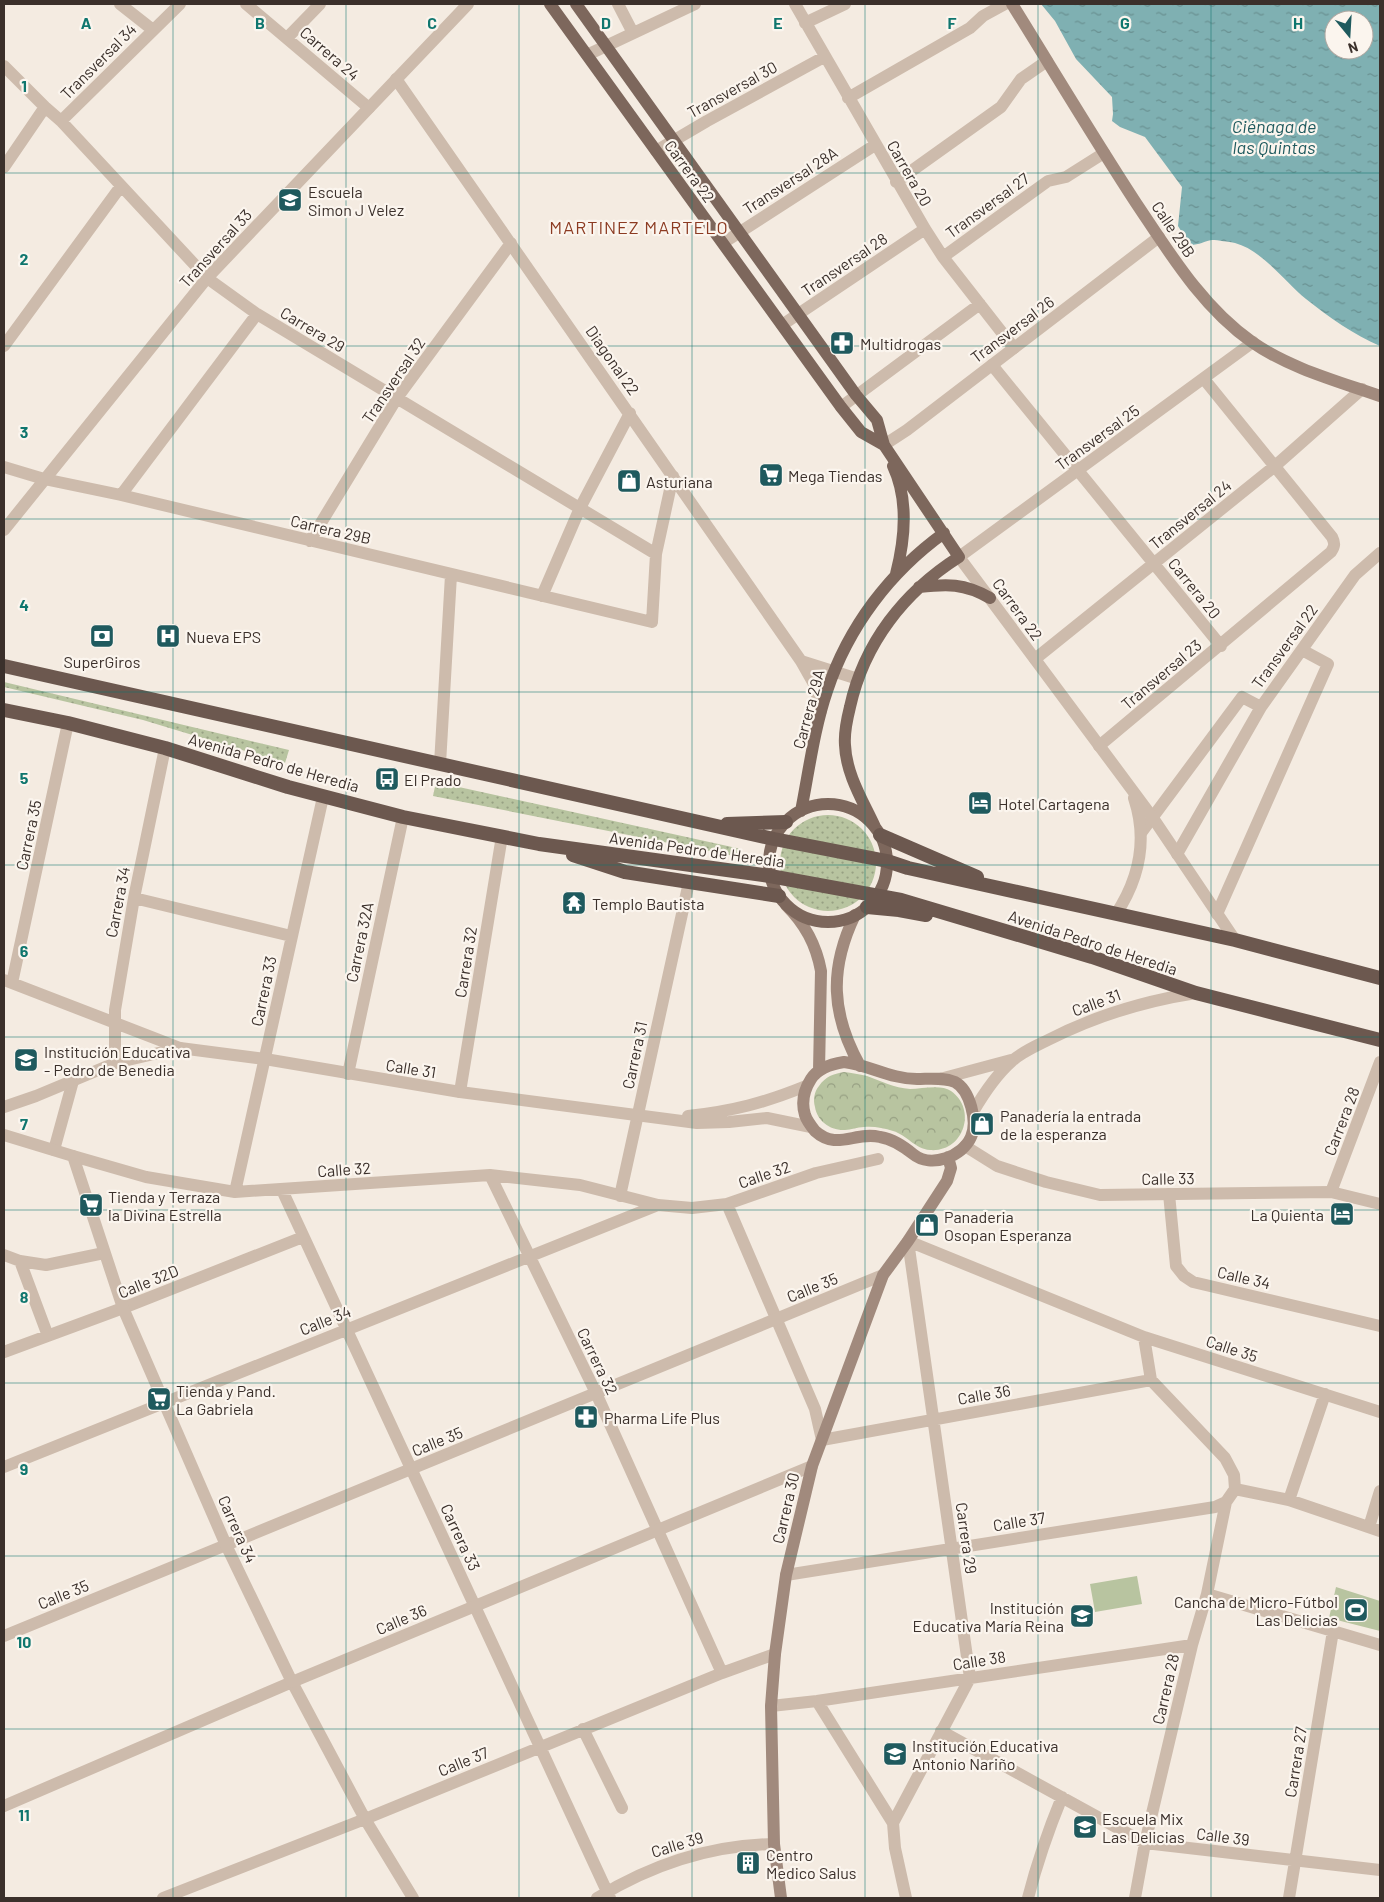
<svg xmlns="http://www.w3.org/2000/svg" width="1384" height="1902" font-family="Barlow,sans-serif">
<defs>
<pattern id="grass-dots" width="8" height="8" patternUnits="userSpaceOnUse" patternTransform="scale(1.25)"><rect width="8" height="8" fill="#b8c4a0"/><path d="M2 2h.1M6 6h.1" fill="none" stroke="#97a083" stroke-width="1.8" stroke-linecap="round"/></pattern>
<pattern id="park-crowns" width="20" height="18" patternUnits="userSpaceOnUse" patternTransform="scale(1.25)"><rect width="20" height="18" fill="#b8c4a0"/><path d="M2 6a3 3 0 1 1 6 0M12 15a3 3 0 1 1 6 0" fill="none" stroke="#97a083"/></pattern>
<pattern id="water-ripples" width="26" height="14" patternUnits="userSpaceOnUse" patternTransform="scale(1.25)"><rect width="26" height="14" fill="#7fb0b2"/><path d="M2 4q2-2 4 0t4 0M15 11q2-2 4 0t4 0" fill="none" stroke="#699091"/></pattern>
</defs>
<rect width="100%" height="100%" fill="#f4ebe1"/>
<path fill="url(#grass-dots)" d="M4 682 289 750 285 763 143 720 4 687Z
M436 782 741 849 739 857 433 796Z
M780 863a48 48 0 1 1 96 0a48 48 0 1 1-96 0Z"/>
<path fill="url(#park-crowns)" d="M844 1072C852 1073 859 1074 867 1076 881 1081 894 1088 910 1089 922 1089 941 1084 951 1091 978 1110 963 1153 930 1150 915 1149 907 1135 893 1131 884 1128 873 1126 864 1127 857 1127 851 1130 845 1130 831 1131 817 1121 815 1107 813 1100 814 1092 819 1086 826 1076 833 1074 844 1072Z"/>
<path fill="#b8c4a0" d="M1137 1576 1142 1604 1095 1612 1090 1584Z
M1336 1587 1380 1601V1631L1329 1618Z"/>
<path fill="url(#water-ripples)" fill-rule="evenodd" d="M1041 4H1380V346C1354 335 1329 317 1306 299 1285 282 1262 250 1235 243 1229 242 1218 240 1212 240 1204 241 1200 245 1190 245L1178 226 1182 187 1145 137 1120 127 1112 121 1113 114 1112 97 1076 59 1055 21ZM1334 20H1364V50H1334Z"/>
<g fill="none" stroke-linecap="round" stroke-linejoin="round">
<path stroke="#cdbbac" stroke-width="12" d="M120 4 153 30
M246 4 369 108
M618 4 633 33
M795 4 925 229 943 257 1014 348
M805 23 845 4
M287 38 320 4
M587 55 695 4
M4 66 45 107 61 121 207 278 257 314 656 554
M396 79 801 661 814 684 821 711
M848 98 970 28 983 16 1005 4
M61 121 180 4
M656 151 707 121 824 57
M4 167 45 107
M896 182 1001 107 1021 79 1047 61
M723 243 875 145
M943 257 1048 181 1066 177 1104 153
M782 325 925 229
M4 346 121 186
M992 365 1221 646
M841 407 980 304
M4 467 44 479 121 495 652 622 656 554 673 476
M121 495 257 314
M310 541 397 398 511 243
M542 596 580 508 630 413
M1035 659 1275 466 1362 389
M801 661 858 679
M1099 746 1331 552C1335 546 1335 543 1332 537L1204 379
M440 764 451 575
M1141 833 1242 697 1261 707
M1177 854 1261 707 1355 575 1380 553
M134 898 291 936
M1217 914 1328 664 1302 650
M4 980 180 1048
M12 983 68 723
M115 1063V1010L134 898 165 748
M348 1074 403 817
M460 1092 502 836
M54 1150 73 1081
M73 1156 146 1177 235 1192 490 1175 580 1185 658 1205 692 1208 727 1204 816 1173 878 1159
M490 1175 596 1393 722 1673
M282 1190 610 1898
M235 1192 323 797
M1331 1192 1380 1062
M1169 1194 1176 1266 1184 1276 1193 1282 1380 1326
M620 1196 689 882
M727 1204 815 1409 822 1440 1151 1380
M908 1241 1144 1337 1380 1412
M4 1255 20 1261 46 1265 104 1253
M20 1261 48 1336
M1144 1337 1151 1380 1225 1458 1234 1475 1235 1489
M4 1352 123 1308 303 1237
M4 1467 658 1205
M1235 1489 1289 1500 1380 1531
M1289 1500 1325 1394
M1369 1527 1380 1491
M786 1575 1215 1507 1226 1502
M1207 1594 1380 1645
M4 1636 226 1545
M817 1701 893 1823 895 1848 906 1898
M771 1706 817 1701 1192 1645
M583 1729 622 1808
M941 1731 1145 1843 1380 1870
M4 1806 292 1682 365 1819 413 1898
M893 1823 970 1678 908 1241
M163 1898 365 1819 722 1673 775 1654
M597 1898C651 1865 710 1845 774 1844
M1028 1898C1037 1863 1048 1831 1062 1797
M1135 1898 1145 1843 1192 1645 1207 1594 1226 1502 1235 1489
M1289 1898 1333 1631"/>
<path stroke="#cdbbac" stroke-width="12" d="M884 445 907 430 1159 237
M4 530 207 278 468 4
M1116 914C1139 879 1148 840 1134 798
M1235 940 1153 818 959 557 1253 342
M940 1079 1011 1060
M4 1107 36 1096 115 1063 180 1048 265 1059 460 1092 697 1123 729 1122 767 1118 811 1127
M973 1112C984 1093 996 1075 1012 1061 1022 1052 1036 1046 1048 1040 1095 1016 1144 1001 1196 993
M688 1116C733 1111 764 1103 806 1086
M4 1135 73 1156 123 1308 226 1545 292 1682 812 1466
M965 1146 997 1166 1046 1182 1100 1195 1331 1192 1380 1204
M226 1545 883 1275"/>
<path stroke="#a18a7d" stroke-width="12" d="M1012 4C1053 70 1093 137 1136 203 1169 252 1202 307 1252 342 1289 368 1337 381 1380 396
M786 905C805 924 816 944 821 971L819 1071
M855 915C829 969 831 1014 860 1066
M844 1062C869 1065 891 1079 917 1079 929 1079 943 1077 955 1082 970 1090 978 1122 971 1137 963 1156 931 1169 913 1154 903 1146 893 1139 880 1137 855 1131 837 1151 815 1131 811 1126 807 1121 805 1115 801 1102 804 1090 811 1079 818 1068 831 1064 844 1062Z
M781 1898 774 1844 771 1706 775 1654 786 1575 812 1466 883 1275 908 1241 947 1181 951 1168 948 1157"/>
<path stroke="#7d675c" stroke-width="12" d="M550 4 841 407 861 432 884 445
M576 4 856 395 877 420 884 445 959 557C904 592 864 643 850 707 847 719 844 733 845 745 846 774 863 801 875 827
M893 466C909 500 905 539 896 574
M919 587C947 584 964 583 990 598
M769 863a59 59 0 1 1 118 0a59 59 0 1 1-118 0Z
M801 811C809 771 814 729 827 691 848 627 890 572 944 533"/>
<path stroke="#6c584f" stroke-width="14" d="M4 666 774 839 887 861 908 868 1235 940 1380 978
M4 710 68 723 165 748 288 787 403 817 539 844 770 876 901 900 1092 957 1196 993 1380 1040
M727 824 786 822
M880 835 977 877
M573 855 625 872 779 896
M867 907 899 910 926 915"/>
</g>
<path fill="none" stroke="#0f766e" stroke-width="1" stroke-opacity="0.55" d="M173 4V1898M346 4V1898M519 4V1898M692 4V1898M865 4V1898M1038 4V1898M1211 4V1898M4 173H1380M4 346H1380M4 519H1380M4 692H1380M4 865H1380M4 1037H1380M4 1210H1380M4 1383H1380M4 1556H1380M4 1729H1380"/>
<defs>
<symbol id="school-square" viewBox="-11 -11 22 22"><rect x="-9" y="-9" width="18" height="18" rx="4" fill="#1f5a5e" stroke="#fbf5ee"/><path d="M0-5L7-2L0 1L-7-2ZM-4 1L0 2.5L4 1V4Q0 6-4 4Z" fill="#fff"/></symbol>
<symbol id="pharmacy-square" viewBox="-11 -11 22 22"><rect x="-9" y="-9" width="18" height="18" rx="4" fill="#1f5a5e" stroke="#fbf5ee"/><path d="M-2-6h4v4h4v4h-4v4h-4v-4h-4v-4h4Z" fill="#fff"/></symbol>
<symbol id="supermarket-square" viewBox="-11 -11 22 22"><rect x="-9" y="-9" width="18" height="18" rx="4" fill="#1f5a5e" stroke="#fbf5ee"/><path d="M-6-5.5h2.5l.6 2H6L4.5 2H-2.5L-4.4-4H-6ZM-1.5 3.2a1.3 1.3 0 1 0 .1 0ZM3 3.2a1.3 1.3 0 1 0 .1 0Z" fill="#fff"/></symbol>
<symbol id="shop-square" viewBox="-11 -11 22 22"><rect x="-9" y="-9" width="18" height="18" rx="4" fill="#1f5a5e" stroke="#fbf5ee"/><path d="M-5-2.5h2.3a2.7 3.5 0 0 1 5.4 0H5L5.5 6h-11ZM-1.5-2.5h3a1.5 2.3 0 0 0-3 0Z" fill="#fff"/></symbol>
<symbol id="bank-square" viewBox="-11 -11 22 22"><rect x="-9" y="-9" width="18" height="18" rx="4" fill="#1f5a5e" stroke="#fbf5ee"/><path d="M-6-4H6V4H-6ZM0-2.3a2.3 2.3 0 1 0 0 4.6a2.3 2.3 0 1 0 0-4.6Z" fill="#fff"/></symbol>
<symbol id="hospital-square" viewBox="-11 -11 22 22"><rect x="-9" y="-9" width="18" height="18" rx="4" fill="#1f5a5e" stroke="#fbf5ee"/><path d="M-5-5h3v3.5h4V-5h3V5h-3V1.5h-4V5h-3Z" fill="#fff"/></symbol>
<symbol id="bus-square" viewBox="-11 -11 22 22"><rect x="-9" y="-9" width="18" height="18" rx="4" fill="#1f5a5e" stroke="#fbf5ee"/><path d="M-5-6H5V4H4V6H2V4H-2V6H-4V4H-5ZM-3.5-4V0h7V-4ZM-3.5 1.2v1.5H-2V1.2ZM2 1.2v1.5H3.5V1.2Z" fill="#fff"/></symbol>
<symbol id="hotel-square" viewBox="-11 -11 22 22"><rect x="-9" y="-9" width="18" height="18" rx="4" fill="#1f5a5e" stroke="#fbf5ee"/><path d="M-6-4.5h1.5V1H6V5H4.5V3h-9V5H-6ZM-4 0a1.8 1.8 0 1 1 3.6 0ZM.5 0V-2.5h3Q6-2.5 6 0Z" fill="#fff"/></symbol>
<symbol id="temple-square" viewBox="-11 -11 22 22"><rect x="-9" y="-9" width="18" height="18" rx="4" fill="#1f5a5e" stroke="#fbf5ee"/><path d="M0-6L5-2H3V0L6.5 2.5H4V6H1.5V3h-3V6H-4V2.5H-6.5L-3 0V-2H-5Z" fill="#fff"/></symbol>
<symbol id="stadium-square" viewBox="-11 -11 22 22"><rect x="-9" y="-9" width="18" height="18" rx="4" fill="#1f5a5e" stroke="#fbf5ee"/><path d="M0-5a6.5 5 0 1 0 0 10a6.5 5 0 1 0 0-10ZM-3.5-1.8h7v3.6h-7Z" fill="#fff"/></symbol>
<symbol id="building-square" viewBox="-11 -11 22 22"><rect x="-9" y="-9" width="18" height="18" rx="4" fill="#1f5a5e" stroke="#fbf5ee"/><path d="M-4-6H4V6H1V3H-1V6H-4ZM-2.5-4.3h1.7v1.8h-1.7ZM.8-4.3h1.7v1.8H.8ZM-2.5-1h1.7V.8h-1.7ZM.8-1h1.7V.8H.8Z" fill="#fff"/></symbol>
</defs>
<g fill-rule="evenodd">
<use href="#school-square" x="276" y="186" width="28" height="28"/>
<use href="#pharmacy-square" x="828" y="329" width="28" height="28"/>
<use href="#supermarket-square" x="757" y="461" width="28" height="28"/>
<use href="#shop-square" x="615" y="467" width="28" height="28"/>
<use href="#bank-square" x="88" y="622" width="28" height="28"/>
<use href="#hospital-square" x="154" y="622" width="28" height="28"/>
<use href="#bus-square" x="373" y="765" width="28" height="28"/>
<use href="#hotel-square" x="966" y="789" width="28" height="28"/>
<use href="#temple-square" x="560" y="889" width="28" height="28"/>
<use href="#school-square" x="12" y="1046" width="28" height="28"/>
<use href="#shop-square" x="968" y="1110" width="28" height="28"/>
<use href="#supermarket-square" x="77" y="1191" width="28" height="28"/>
<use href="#hotel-square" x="1328" y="1200" width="28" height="28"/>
<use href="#shop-square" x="913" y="1211" width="28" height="28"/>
<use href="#supermarket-square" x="145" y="1385" width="28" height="28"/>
<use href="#pharmacy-square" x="572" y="1403" width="28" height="28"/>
<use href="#stadium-square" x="1342" y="1596" width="28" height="28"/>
<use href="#school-square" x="1068" y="1602" width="28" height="28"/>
<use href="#school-square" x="881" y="1740" width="28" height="28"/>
<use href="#school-square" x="1071" y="1813" width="28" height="28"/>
<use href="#building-square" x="734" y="1849" width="28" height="28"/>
</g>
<g text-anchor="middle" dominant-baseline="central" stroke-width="4.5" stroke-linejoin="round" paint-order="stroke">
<g font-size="16" fill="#3b302b" stroke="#fbf5ee">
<text transform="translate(330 53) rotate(41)">Carrera 24</text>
<text transform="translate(98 61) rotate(-45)">Transversal 34</text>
<text transform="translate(732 89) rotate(-29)">Transversal 30</text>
<text transform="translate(690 171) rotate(54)">Carrera 22</text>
<text transform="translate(910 173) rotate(60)">Carrera 20</text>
<text transform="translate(790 180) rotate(-33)">Transversal 28A</text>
<text transform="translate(987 205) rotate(-36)">Transversal 27</text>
<text transform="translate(1174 229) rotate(56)">Calle 29B</text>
<text transform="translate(215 248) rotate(-48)">Transversal 33</text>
<text transform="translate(844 264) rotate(-34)">Transversal 28</text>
<text transform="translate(313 329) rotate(31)">Carrera 29</text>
<text transform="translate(1012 329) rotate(-37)">Transversal 26</text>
<text transform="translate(613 360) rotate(55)">Diagonal 22</text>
<text transform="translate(393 380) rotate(-56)">Transversal 32</text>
<text transform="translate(1097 437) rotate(-36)">Transversal 25</text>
<text transform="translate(1190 514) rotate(-39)">Transversal 24</text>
<text transform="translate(331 529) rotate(13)">Carrera 29B</text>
<text transform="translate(1195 588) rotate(51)">Carrera 20</text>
<text transform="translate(1018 609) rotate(54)">Carrera 22</text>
<text transform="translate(1284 646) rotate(-54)">Transversal 22</text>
<text transform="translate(1161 674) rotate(-40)">Transversal 23</text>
<text transform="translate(808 709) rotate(-75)">Carrera 29A</text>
<text transform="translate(274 762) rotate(16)">Avenida Pedro de Heredia</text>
<text transform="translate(28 835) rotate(-78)">Carrera 35</text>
<text transform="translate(697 849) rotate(8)">Avenida Pedro de Heredia</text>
<text transform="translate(117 902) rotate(-79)">Carrera 34</text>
<text transform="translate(359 942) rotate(-78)">Carrera 32A</text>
<text transform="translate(1093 942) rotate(18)">Avenida Pedro de Heredia</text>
<text transform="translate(465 962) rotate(-81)">Carrera 32</text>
<text transform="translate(263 991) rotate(-78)">Carrera 33</text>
<text transform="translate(1096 1002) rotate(-20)">Calle 31</text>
<text transform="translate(634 1055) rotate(-78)">Carrera 31</text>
<text transform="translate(411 1068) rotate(9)">Calle 31</text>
<text transform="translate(1341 1121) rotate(-69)">Carrera 28</text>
<text transform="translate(344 1169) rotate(-4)">Calle 32</text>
<text transform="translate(764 1174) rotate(-19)">Calle 32</text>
<text transform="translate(1168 1178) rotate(-1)">Calle 33</text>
<text transform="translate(1244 1277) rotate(13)">Calle 34</text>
<text transform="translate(148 1281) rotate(-22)">Calle 32D</text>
<text transform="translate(812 1287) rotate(-22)">Calle 35</text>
<text transform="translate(325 1320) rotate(-22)">Calle 34</text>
<text transform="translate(1232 1348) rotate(18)">Calle 35</text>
<text transform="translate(598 1361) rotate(64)">Carrera 32</text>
<text transform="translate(984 1394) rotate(-10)">Calle 36</text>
<text transform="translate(437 1441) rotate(-22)">Calle 35</text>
<text transform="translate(785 1508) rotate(-77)">Carrera 30</text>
<text transform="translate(1019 1521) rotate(-9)">Calle 37</text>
<text transform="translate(238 1529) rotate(66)">Carrera 34</text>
<text transform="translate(461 1537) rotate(65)">Carrera 33</text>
<text transform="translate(967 1538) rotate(82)">Carrera 29</text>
<text transform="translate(63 1594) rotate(-22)">Calle 35</text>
<text transform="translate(401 1619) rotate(-23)">Calle 36</text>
<text transform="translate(979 1660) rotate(-9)">Calle 38</text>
<text transform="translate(1165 1689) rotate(-77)">Carrera 28</text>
<text transform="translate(463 1761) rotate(-22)">Calle 37</text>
<text transform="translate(1295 1762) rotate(-81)">Carrera 27</text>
<text transform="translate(1223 1836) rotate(7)">Calle 39</text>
<text transform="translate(677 1844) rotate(-17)">Calle 39</text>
</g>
<g font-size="16" fill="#3b302b" stroke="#fbf5ee" text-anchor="start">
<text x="308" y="191">Escuela<tspan x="308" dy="18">Simon J Velez</tspan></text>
<text x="860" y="343">Multidrogas</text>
<text x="788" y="475">Mega Tiendas</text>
<text x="646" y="481">Asturiana</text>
<text x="186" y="636">Nueva EPS</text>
<text x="102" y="661" text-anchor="middle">SuperGiros</text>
<text x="404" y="779">El Prado</text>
<text x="998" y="803">Hotel Cartagena</text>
<text x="592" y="903">Templo Bautista</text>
<text x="44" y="1051">Institución Educativa<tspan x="44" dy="18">- Pedro de Benedia</tspan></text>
<text x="1000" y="1115">Panadería la entrada<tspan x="1000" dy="18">de la esperanza</tspan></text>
<text x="108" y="1196">Tienda y Terraza<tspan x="108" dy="18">la Divina Estrella</tspan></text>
<text x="1324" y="1214" text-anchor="end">La Quienta</text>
<text x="944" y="1216">Panaderia<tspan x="944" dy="18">Osopan Esperanza</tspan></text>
<text x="176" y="1390">Tienda y Pand.<tspan x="176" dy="18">La Gabriela</tspan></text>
<text x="604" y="1417">Pharma Life Plus</text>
<text x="1338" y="1601" text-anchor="end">Cancha de Micro-Fútbol<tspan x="1338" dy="18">Las Delicias</tspan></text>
<text x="1064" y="1607" text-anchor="end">Institución<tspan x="1064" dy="18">Educativa María Reina</tspan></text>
<text x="912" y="1745">Institución Educativa<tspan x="912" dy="18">Antonio Nariño</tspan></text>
<text x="1102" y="1818">Escuela Mix<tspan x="1102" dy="18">Las Delicias</tspan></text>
<text x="766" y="1854">Centro<tspan x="766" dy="18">Medico Salus</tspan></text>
</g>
<g font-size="18" font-style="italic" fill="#1f5a5e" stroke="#fbf5ee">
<text x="1274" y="126">Ciénaga de<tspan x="1274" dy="21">las Quintas</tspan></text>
</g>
<g font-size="18" letter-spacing="1" fill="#8c3b22" stroke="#fbf5ee">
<text x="639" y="227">MARTINEZ MARTELO</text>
</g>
</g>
<g font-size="16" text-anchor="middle" font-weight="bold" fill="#0f766e" stroke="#fbf5ee" stroke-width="4.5" stroke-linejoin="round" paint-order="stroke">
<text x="86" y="29">A</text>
<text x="260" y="29">B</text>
<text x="432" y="29">C</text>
<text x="606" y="29">D</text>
<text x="778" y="29">E</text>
<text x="952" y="29">F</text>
<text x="1125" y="29">G</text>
<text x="1298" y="29">H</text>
<text x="24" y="92">1</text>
<text x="24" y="265">2</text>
<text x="24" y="438">3</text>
<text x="24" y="611">4</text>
<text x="24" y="784">5</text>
<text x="24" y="957">6</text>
<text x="24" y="1130">7</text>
<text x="24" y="1303">8</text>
<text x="24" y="1475">9</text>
<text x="24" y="1648">10</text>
<text x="24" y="1821">11</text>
</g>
<rect width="1384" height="1902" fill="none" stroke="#3b302b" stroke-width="10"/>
<g transform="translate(1349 35) rotate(162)"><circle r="24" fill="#fbf5ee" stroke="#aea6a0"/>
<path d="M0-4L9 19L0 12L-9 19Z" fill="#1f5a5e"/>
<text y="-8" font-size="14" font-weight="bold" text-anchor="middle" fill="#3b302b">N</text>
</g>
</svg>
